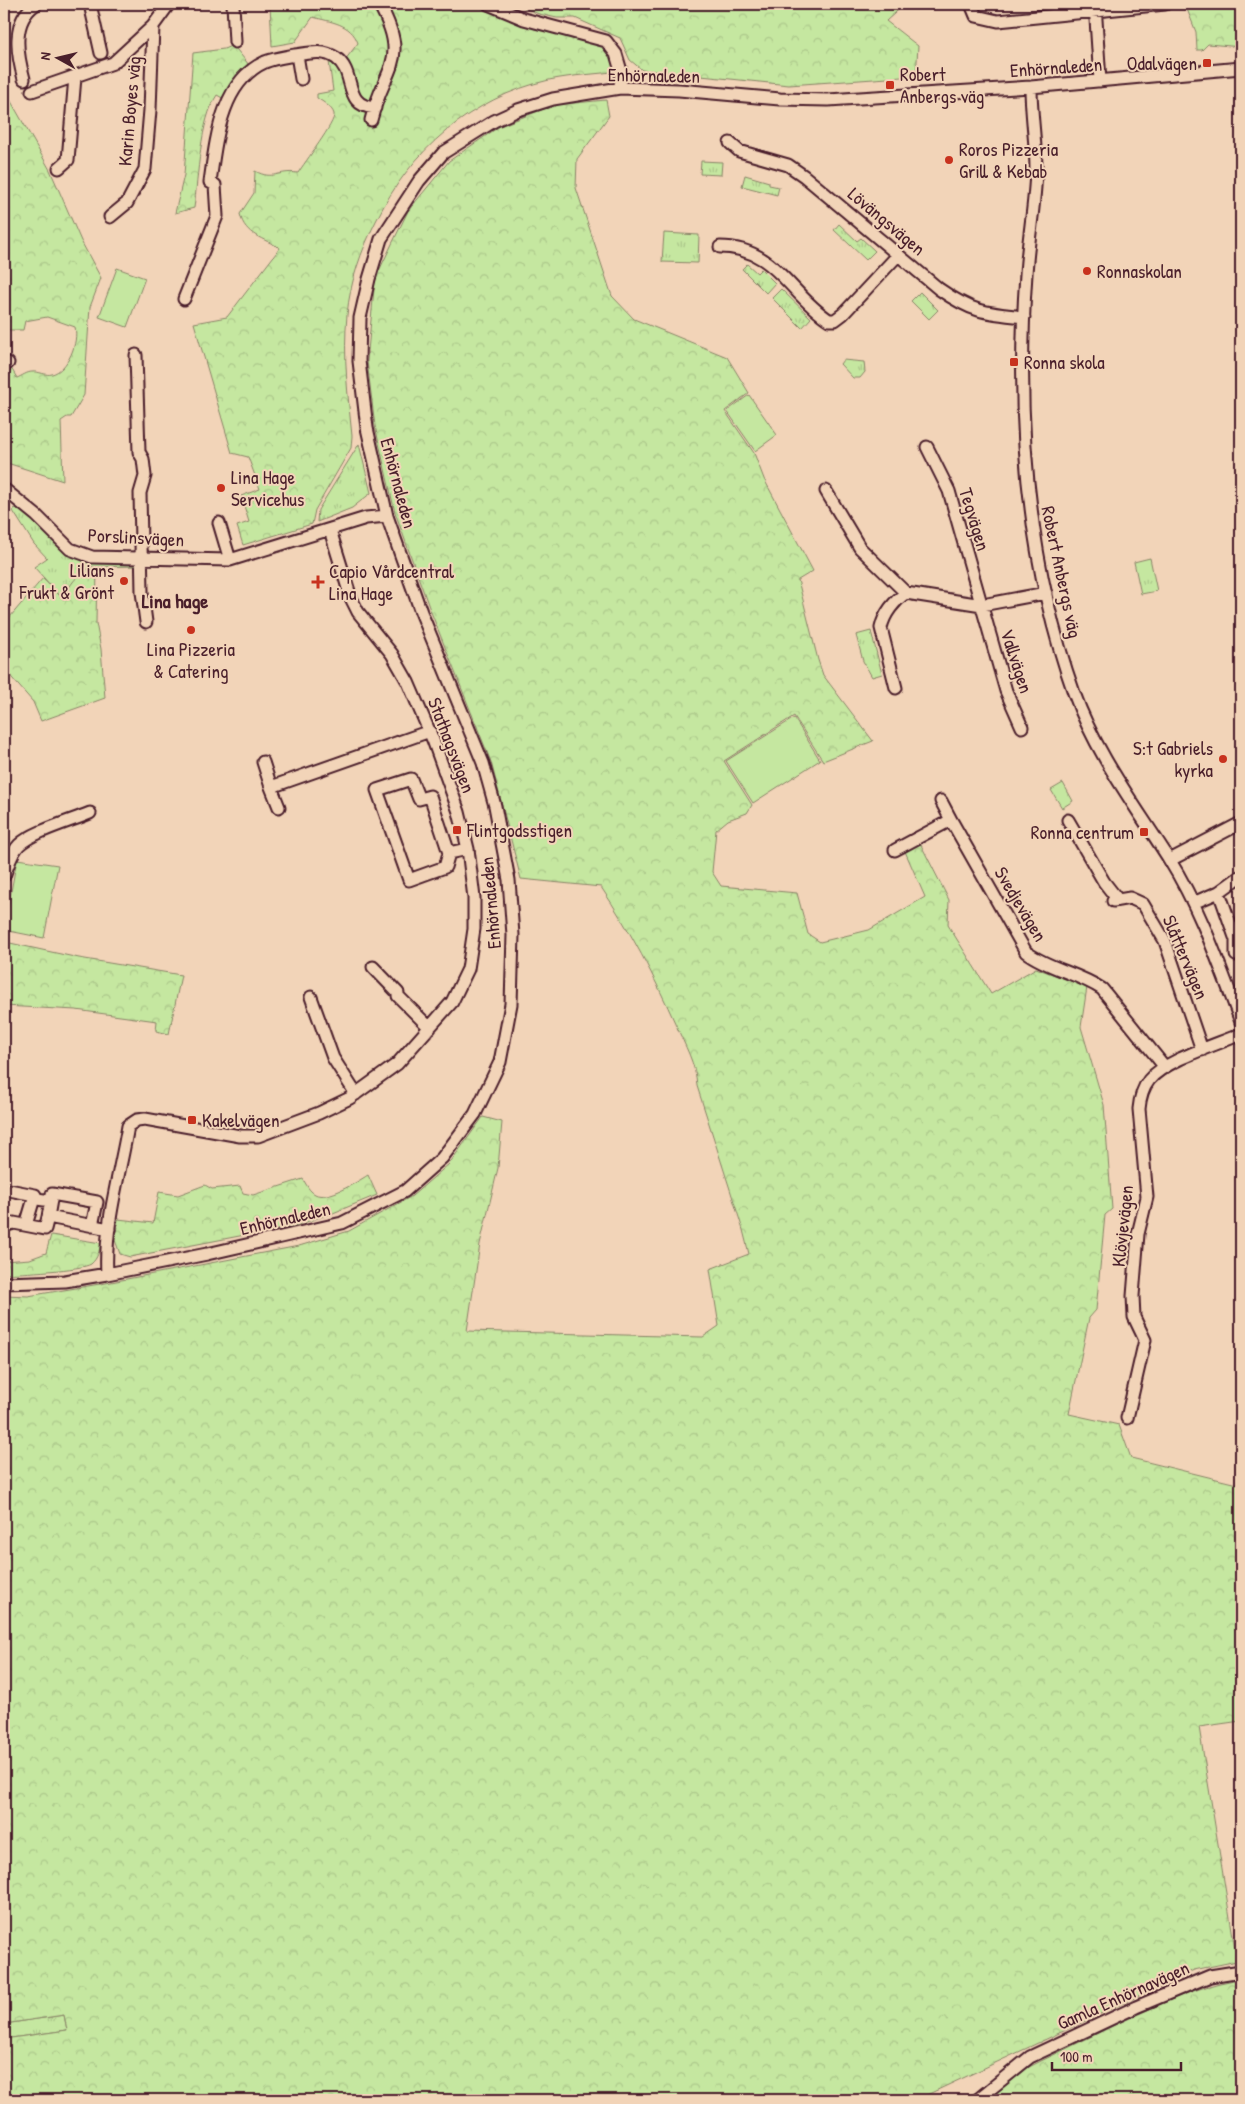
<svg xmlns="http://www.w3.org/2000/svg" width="1245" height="2104" font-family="'Patrick Hand',sans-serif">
<defs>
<pattern id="grass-tufts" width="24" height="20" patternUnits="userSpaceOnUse" patternTransform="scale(1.25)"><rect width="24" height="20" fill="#c5e7a0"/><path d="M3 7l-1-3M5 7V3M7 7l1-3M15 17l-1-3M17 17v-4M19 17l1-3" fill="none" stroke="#abc68a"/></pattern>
<pattern id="forest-crowns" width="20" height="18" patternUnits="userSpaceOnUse" patternTransform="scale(1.25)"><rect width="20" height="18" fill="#c5e7a0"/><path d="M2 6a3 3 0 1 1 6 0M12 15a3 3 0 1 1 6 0" fill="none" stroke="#abc68a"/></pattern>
</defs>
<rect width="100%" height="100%" fill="#f2d4b8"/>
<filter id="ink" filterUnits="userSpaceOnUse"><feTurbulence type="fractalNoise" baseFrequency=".02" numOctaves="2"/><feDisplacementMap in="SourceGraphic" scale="10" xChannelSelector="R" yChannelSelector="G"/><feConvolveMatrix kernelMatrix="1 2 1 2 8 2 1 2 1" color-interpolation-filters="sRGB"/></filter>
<g filter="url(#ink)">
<path fill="url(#grass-tufts)" stroke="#888366" d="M701 161 722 162 721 175 700 174Z
M745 175 769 182V185L779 187 777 195 742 186Z
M839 224 857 241 861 238 875 251 866 260 834 230Z
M664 233 699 235 698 263 662 262Z
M747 264 757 273 761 269 775 283 766 293 742 269Z
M781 289 811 318 802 328 772 298Z
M920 292 938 310 929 319 911 301Z
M843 360 864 362 865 372 860 378H853L840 364Z
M359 444 371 493 352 508 317 522 318 510Z
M19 500 70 549 134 556 141 566 90 567 66 593 64 600 34 567 47 558 34 544 13 511Z
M1150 558 1157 591 1141 594 1134 562Z
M871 631 882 674 872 677 863 661 856 635Z
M1063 783 1073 801 1062 808 1051 790Z
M64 2015 67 2030 4 2039V2024Z"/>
<path fill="url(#forest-crowns)" stroke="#888366" d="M270 4H488L606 41 621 71C597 74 573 75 549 80 471 98 410 151 376 221 361 251 350 282 347 315 343 356 348 396 352 436L351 448 315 510 312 524 243 545 237 526 249 522 241 496 260 489 248 457 232 453 194 323 227 317 280 248C264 238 245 236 240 214L254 193 255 171C274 181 277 170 298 173 304 163 336 122 334 114 332 107 323 102 317 98V94L333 91 328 54 342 64 358 43C351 23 330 22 313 17L295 42 272 46Z
M515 4H905L886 21 918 46 916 76 789 85 642 70 630 60 620 38 575 18H557L539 14Z
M1185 4H1241V47L1208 44 1202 50H1197L1196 32Z
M233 45 253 70 228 101 217 95C200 120 198 178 194 208L175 213 184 175 193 53 224 49Z
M4 89 50 170 81 241 101 278 90 307 84 395 71 417H67L61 421 63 481 4 462V366L8 363 17 378C22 376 27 372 32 372 39 371 46 376 52 374 68 370 79 342 75 327L47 317 25 321 23 330H6L4 325Z
M606 100 609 116 577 159 576 188 612 296 634 319 727 357 749 393 725 411 754 453 764 479 813 571 798 580 818 660 823 675 873 741 823 761 794 716 724 761 752 805 747 813 728 820 716 830 712 872 721 886 797 893 808 934 820 942 869 930 925 897 904 849 919 841 949 900 948 925 991 994 1036 968 1087 987 1081 1027 1104 1105 1112 1209 1105 1215 1096 1310 1089 1318 1069 1414 1119 1425 1131 1458 1241 1485V1692L1238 1693 1241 1721 1199 1727 1237 1961 1194 1970 916 2100H68L65 2098 60 2100H4V2039L67 2030 64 2015 4 2024V1295L28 1296 106 1283 299 1246 349 1231 412 1196 449 1164 483 1117 502 1122 498 1168 480 1244 467 1331 703 1337 719 1326 710 1269 749 1254 743 1230 697 1086C696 1064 685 1046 676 1025 655 978 630 930 601 887L521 879 491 762 429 607 395 512 375 426 367 361 375 279 408 211 449 161 500 126 554 105Z
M91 567 97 568 96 623 101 649 105 698 41 721 33 702 12 678 6 667 4 668V624L43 578 64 600C69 584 76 576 91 567Z
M4 939 10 943 79 958 181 975 169 1034 156 1031 157 1021 76 1010 4 1006Z
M368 1175 377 1195 333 1213 297 1225 130 1257 120 1254 115 1240 118 1219 153 1223 159 1192 178 1195 205 1185 212 1189 240 1186 243 1193 253 1195 303 1179C306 1184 309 1191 315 1194 327 1201 357 1182 368 1175Z
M51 1235 101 1243C99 1251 98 1258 91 1264 82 1270 18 1273 4 1274V1261L30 1259 46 1253Z
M1234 1980H1241V2100H964C1014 2074 1065 2049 1117 2024 1154 2007 1194 1987 1234 1980Z"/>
<path fill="#c5e7a0" stroke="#888366" d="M117 268 145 278 127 327 99 317Z
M749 395 777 435 755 451 727 411Z
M794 718 820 760 753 803 726 761Z
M17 859 58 865 44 938 4 930Z"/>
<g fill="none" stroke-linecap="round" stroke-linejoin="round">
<defs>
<path id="minor" d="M90 4 101 53
M233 4 235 42
M488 4 524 19 606 41 616 54 621 71 620 88
M971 4 976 16 998 21 1165 4
M1095 4 1100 81
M297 55 301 79
M24 79C17 54 11 21 36 4
M1031 87C1031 114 1036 143 1036 170 1035 205 1028 239 1026 274 1016 415 1026 558 1074 693 1096 754 1135 805 1169 859 1201 910 1220 967 1241 1022
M32 91 113 63 153 26 169 4
M371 120C384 67 411 61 379 4
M730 143 739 151 788 165 804 176 939 289C972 312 984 313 1024 317
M59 168 68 160 75 77
M110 217 127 203 145 169 150 110 153 26
M720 247C775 247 789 294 829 320H835L843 314 898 255
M184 299 217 216 215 185 210 182C216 140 221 82 265 62 275 58 285 57 295 55 309 53 323 49 336 58 357 73 342 106 375 108
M136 355 139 452 143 459 145 476 140 493 142 592 146 622
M4 366 8 363
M927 447 949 491 1006 691 1022 727
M4 489 37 516 70 549 92 557 230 560 366 518 387 516
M826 491 860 548 906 593 982 605 1046 593
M219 523 230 560
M896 688 881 628C884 614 894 601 906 593
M263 762 271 787 430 731
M271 787 279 807
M941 801 951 820
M1068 820 1104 882 1118 900
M895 850 951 820 1026 952C1049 969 1078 973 1102 989L1164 1066
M449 853 445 867 409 880 377 790 411 779 419 799 430 796 449 853 468 849
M1170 860 1241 823
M4 876C8 866 11 853 19 845 32 832 71 821 90 813
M1219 892 1236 940V955
M1113 901 1130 898 1143 904 1165 941 1202 1050
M1193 903 1219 892 1241 876
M373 967 398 993V996L430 1028
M311 997 333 1058 356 1094
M4 1189 35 1195 37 1199 51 1201
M26 1225 35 1195
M4 1226 14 1223 45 1229 48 1217
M92 1226 97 1202 52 1194 48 1217 109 1229
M107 1274C104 1224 120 1174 128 1126L137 1120 145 1119 240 1136H258L319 1113 350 1098 397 1064 452 1002 468 969 474 929V898L468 849 459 812 433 740 408 682 392 654 358 612 351 598 330 530
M4 1283 65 1281 107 1274 207 1254 342 1223 405 1191 442 1158 475 1114 500 1062 511 1004 513 935 509 880 495 806 483 763 421 612 387 516 367 428 359 361 360 318 369 279 381 239 419 181 443 153 494 121 518 110 553 99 620 88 679 90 780 99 828 100 1031 87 1241 68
M1127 1418 1145 1340 1134 1317 1133 1296 1138 1234 1147 1197 1139 1109C1140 1098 1142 1089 1149 1080 1165 1060 1216 1045 1241 1034
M977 2100 1030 2057 1136 2007 1210 1976 1241 1971"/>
</defs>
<use href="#minor" stroke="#4a1f2b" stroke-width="15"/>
<use href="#minor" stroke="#f2d4b8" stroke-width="11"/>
</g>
</g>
<g fill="#c8321e" stroke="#f2d4b8" stroke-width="2">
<rect x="1202" y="58" width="10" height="10" rx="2.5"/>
<rect x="885" y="80" width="10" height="10" rx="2.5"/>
<circle cx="949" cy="160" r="5"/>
<circle cx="1087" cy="271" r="5"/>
<rect x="1009" y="357" width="10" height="10" rx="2.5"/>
<circle cx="221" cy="488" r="5"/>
<circle cx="124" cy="581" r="5"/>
<path d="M315.5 574.5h5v5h5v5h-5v5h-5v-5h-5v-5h5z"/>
<circle cx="191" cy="630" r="5"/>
<circle cx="1223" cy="759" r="5"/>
<rect x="452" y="825" width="10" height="10" rx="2.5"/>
<rect x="1139" y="827" width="10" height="10" rx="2.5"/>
<rect x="187" y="1115" width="10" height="10" rx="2.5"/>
</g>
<g text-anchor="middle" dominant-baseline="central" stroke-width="4" stroke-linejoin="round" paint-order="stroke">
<g font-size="19" fill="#4a1f2b" stroke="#f2d4b8" text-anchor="start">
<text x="1197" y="63" text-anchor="end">Odalvägen</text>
<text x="900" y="74">Robert<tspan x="900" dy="22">Anbergs väg</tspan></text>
<text x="959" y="149">Roros Pizzeria<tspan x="959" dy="22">Grill &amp; Kebab</tspan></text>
<text x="1097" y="271">Ronnaskolan</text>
<text x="1024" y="362">Ronna skola</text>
<text x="231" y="477">Lina Hage<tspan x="231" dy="22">Servicehus</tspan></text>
<text x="114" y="570" text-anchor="end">Lilians<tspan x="114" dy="22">Frukt &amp; Grönt</tspan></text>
<text x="329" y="571">Capio Vårdcentral<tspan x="329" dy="22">Lina Hage</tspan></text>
<text x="191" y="649" text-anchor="middle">Lina Pizzeria<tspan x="191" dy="22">&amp; Catering</tspan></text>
<text x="1213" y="748" text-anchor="end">S:t Gabriels<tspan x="1213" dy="22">kyrka</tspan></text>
<text x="467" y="830">Flintgodsstigen</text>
<text x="1134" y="832" text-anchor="end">Ronna centrum</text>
<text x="202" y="1120">Kakelvägen</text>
</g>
<g font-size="19" fill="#4a1f2b" stroke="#f2d4b8">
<text transform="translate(1056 67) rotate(-4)">Enhörnaleden</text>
<text transform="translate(654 75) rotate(1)">Enhörnaleden</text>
<text transform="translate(129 111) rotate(-85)">Karin Boyes väg</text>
<text transform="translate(887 221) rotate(40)">Lövängsvägen</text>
<text transform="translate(399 483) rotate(75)">Enhörnaleden</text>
<text transform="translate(975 519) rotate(73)">Tegvägen</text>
<text transform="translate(136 537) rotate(3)">Porslinsvägen</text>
<text transform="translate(1062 572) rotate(78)">Robert Anbergs väg</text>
<text transform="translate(1017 661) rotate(72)">Vallvägen</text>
<text transform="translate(452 745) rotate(69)">Stathagsvägen</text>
<text transform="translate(490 903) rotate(-95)">Enhörnaleden</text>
<text transform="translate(1021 904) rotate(59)">Svedjevägen</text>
<text transform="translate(1186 957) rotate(67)">Slåttervägen</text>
<text transform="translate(285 1218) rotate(-13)">Enhörnaleden</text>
<text transform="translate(1122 1226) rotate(-84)">Klövjevägen</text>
<text transform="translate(1123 1995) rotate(-24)">Gamla Enhörnavägen</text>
</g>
<g font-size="20" font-weight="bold" fill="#4a1f2b" stroke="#f2d4b8">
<text x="175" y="600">Lina hage</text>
</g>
</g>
<rect width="1245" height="2104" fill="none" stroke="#f2d4b8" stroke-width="20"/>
<rect x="10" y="10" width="1225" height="2084" fill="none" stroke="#4a1f2b" stroke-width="2" filter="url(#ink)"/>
<g transform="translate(58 58) rotate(278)" stroke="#f2d4b8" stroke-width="4" paint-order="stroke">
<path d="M0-4L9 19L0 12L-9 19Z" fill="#4a1f2b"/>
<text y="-8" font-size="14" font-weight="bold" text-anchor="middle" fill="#4a1f2b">N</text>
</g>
<path d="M1052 2062v8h129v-8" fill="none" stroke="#4a1f2b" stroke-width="2.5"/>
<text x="1060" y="2062" font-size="15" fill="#4a1f2b" stroke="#f2d4b8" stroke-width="4" paint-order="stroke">100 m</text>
</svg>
